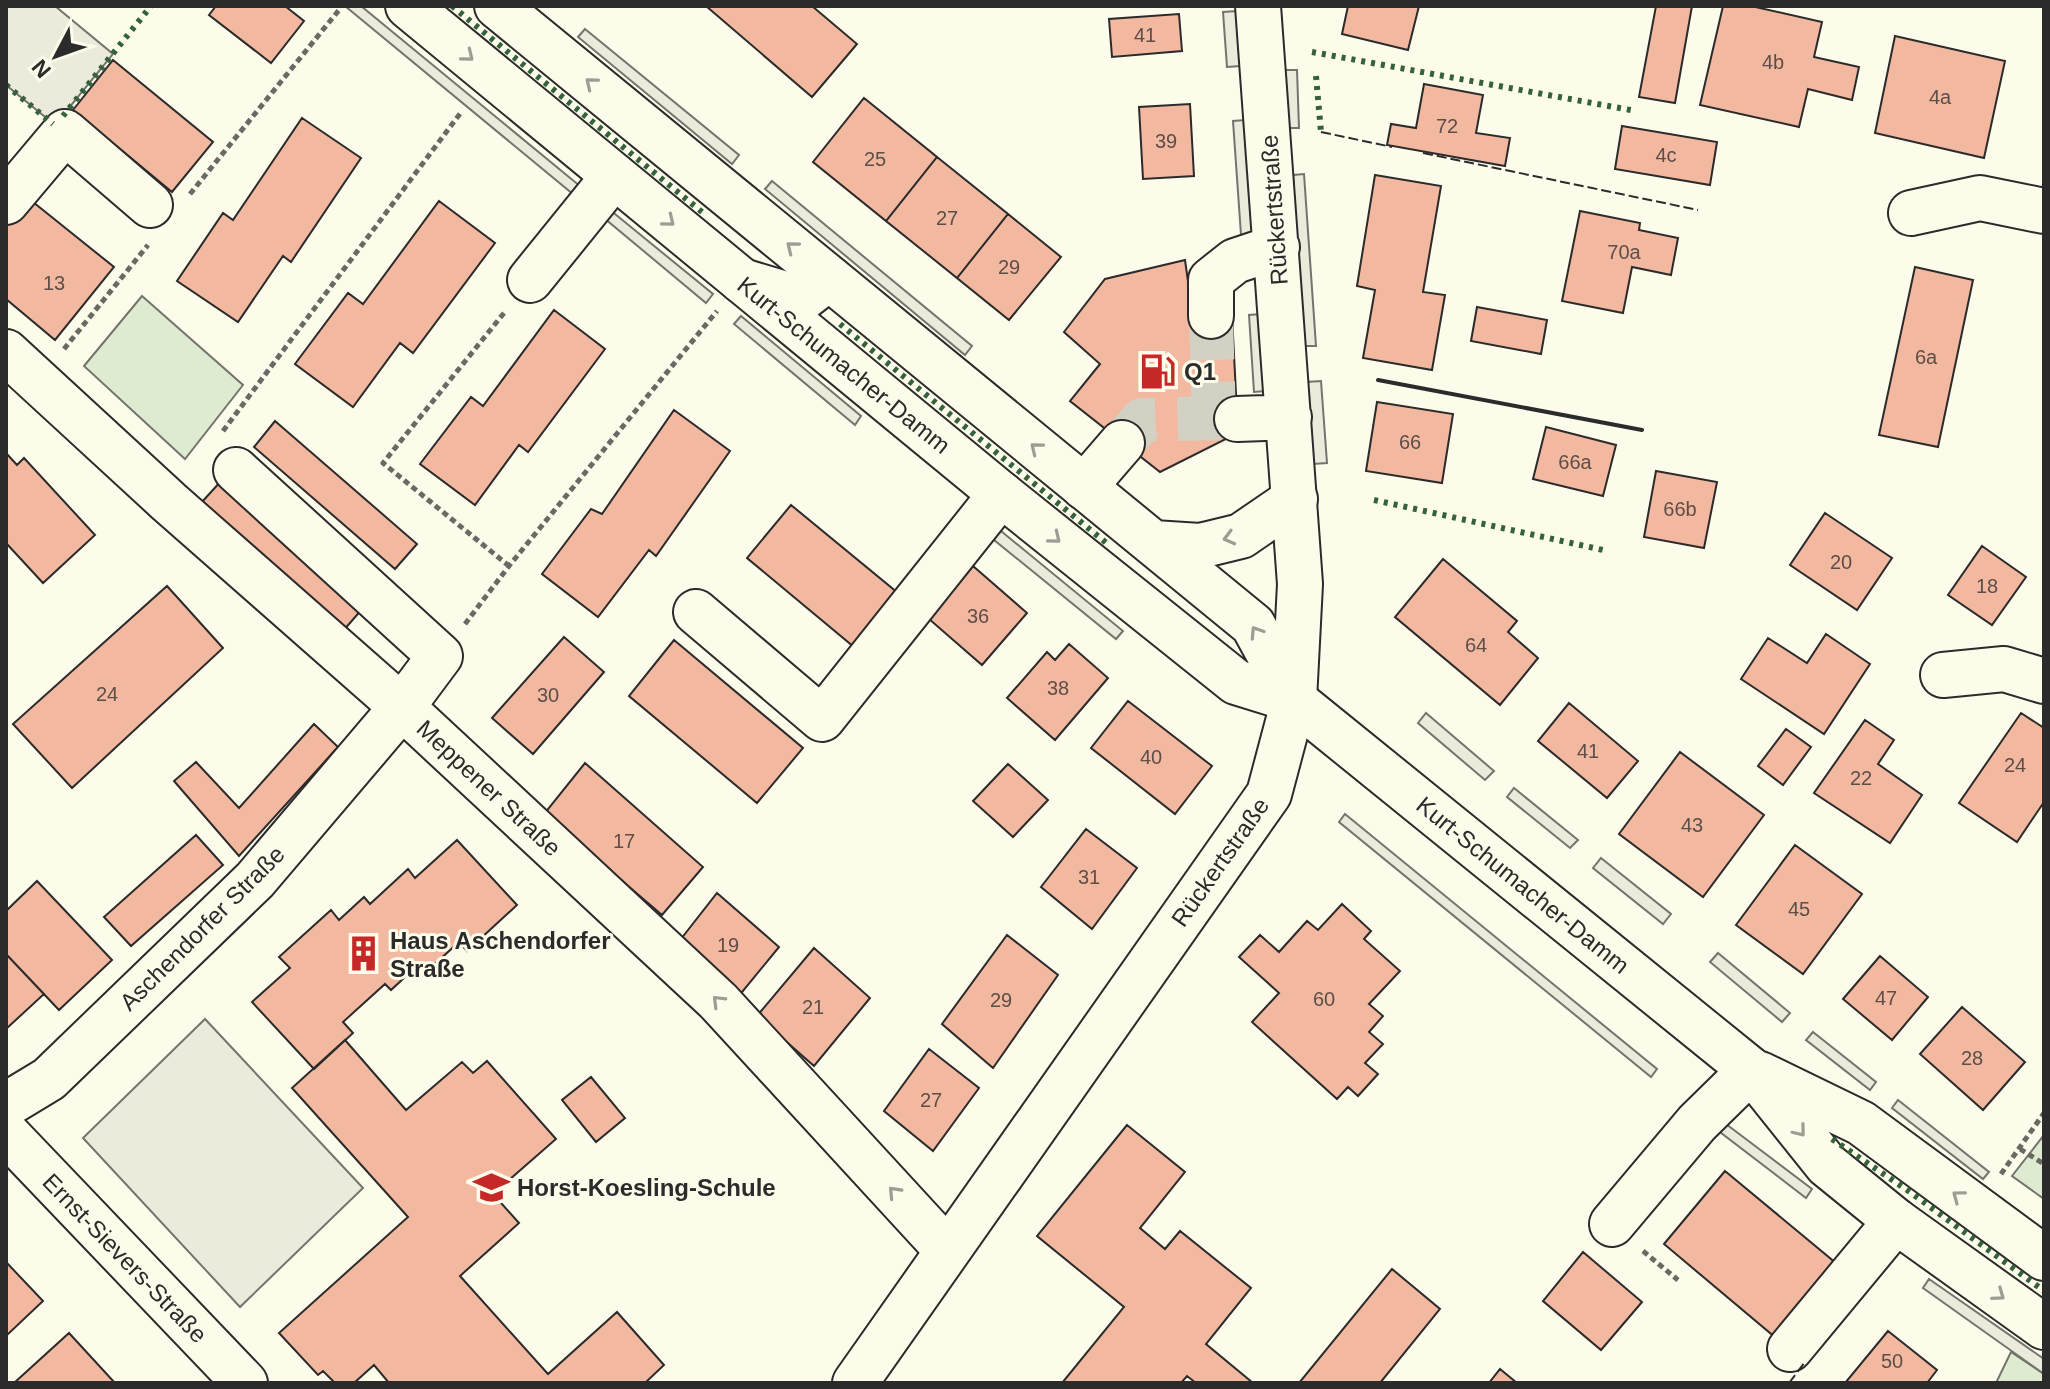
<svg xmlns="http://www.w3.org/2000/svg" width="2050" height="1389" font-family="Helvetica,sans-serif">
<rect width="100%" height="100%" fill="#fdfbea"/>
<path fill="#deebd1" stroke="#74746e" stroke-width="2" d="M142 296 243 385 185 459 84 366Z
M2044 1135V1199L2012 1176Z
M2011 1352 2044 1374V1383H1996Z"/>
<path fill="#eceadb" stroke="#74746e" stroke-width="2" d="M6 6H55L113 54 55 125 6 85Z
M345 6H361L586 191 579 199Z
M1237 11 1241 66 1227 67 1223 12Z
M585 29 739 155 732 164 578 37Z
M1284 70H1297L1299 128H1286Z
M1245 120 1253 234 1241 235 1233 121Z
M1304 174 1316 346H1303L1293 175Z
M772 181 972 346 965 355 765 189Z
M604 205 713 294 706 303 598 213Z
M1261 314 1266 391 1254 392 1249 315Z
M741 316 861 416 855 425 734 324Z
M1321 381 1327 463 1313 464 1306 382Z
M990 522 1123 631 1116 639 983 531Z
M1426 713 1494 771 1485 780 1418 723Z
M1514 788 1578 840 1570 848 1507 797Z
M1345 814 1657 1069 1651 1077 1339 822Z
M1601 858 1671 914 1663 924 1593 868Z
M1718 953 1790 1013 1782 1022 1710 962Z
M205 1019 363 1188 240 1307 83 1138Z
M1813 1032 1876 1082 1870 1090 1806 1040Z
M1898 1100 1989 1172 1983 1179 1892 1108Z
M1722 1121 1812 1189 1806 1198 1716 1129Z
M1929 1279 2044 1359V1374L1923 1288Z"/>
<path fill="#f2b8a0" stroke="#2b2b2b" stroke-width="2" d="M216 6H285L304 21 271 63 209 15Z
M706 6H812L857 44 812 97Z
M1348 6H1419L1408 50 1342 34Z
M1656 6H1692L1675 103 1639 97Z
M1723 6H1751L1822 22 1814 57 1859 67 1852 100 1808 89 1799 127 1700 105Z
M1179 14 1182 51 1112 57 1109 19Z
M1895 36 2005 61 1984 158 1875 133Z
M113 60 213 142 172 192 73 110Z
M1424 84 1483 95 1476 133 1510 138 1505 166 1387 145 1391 124 1416 128Z
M864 98 937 157 886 221 813 162Z
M1190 104 1194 176 1143 179 1139 107Z
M302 118 361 158 291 262 283 256 238 322 177 281 223 213 233 220Z
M1622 126 1717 142 1710 185 1615 169Z
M937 157 1008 214 957 278 886 221Z
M1375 175 1441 186 1423 292 1445 295 1432 370 1363 358 1375 290 1357 286Z
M28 198 114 267 55 340 6 299V226Z
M439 201 495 243 413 353 400 343 353 407 295 364 348 293 363 304Z
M1580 211 1640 223 1639 230 1678 238 1671 275 1632 267 1623 313 1562 301Z
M1008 214 1061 257 1009 320 957 278Z
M1185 260 1193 317 1232 315 1238 433 1160 472 1070 401 1100 364 1064 332 1105 279Z
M1915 267 1973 280 1938 447 1879 435Z
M1477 307 1547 320 1541 354 1471 341Z
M554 310 605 349 528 452 519 445 475 505 420 464 471 397 483 406Z
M1377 402 1453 414 1442 483 1366 471Z
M674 410 730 451 656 556 649 550 598 617 542 574 591 509 602 514Z
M275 421 417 544 395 569 254 447Z
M1546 427 1616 445 1603 496 1533 479Z
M6 453 17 465 24 458 95 535 43 583 6 543Z
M1656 471 1717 482 1704 548 1644 537Z
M222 480 363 608 343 631 201 503Z
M791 505 904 598 860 652 747 558Z
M1825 513 1892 558 1857 610 1790 565Z
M1982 546 2026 577 1992 625 1948 595Z
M1443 559 1517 621 1508 632 1538 658 1500 705 1395 617Z
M973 566 1027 613 982 665 929 619Z
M167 586 223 648 72 788 13 724Z
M1826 634 1870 664 1824 734 1741 679 1768 638 1807 663Z
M564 637 604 672 533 754 492 718Z
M674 640 803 748 757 803 629 696Z
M1069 644 1108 678 1055 740 1007 698 1047 652 1055 660Z
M1128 701 1212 766 1175 814 1091 748Z
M1569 703 1638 761 1607 798 1538 741Z
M2021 713 2044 728V802L2017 842 1959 803Z
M1865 720 1894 740 1878 764 1922 795 1890 843 1814 793Z
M314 724 338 747 239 856 174 781 196 762 239 808Z
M1786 729 1811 747 1783 785 1758 766Z
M1680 752 1764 815 1703 897 1619 834Z
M585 763 703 867 662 915 544 814Z
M1008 764 1048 800 1013 837 973 801Z
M1086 829 1137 868 1092 929 1041 887Z
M196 835 223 865 131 946 104 917Z
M457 840 517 905 467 951 459 942 425 973 418 965 391 990 385 984 343 1022 353 1033 314 1069 252 1002 290 968 279 957 331 910 339 920 364 897 370 904 408 869 415 878Z
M1795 845 1862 894 1803 974 1736 925Z
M37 881 112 960 59 1010 6 954V911Z
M717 893 779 947 738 997 677 944Z
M1342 904 1371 931 1364 939 1400 971 1369 1004 1383 1016 1369 1032 1383 1044 1365 1063 1378 1074 1358 1096 1348 1087 1337 1099 1252 1022 1279 993 1239 957 1260 935 1279 952 1307 921 1318 930Z
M1007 935 1058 975 993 1068 942 1024Z
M814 948 870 998 814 1066 757 1016Z
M6 954 44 994 6 1029Z
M1880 956 1928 997 1892 1040 1843 999Z
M1962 1007 2025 1062 1983 1110 1920 1054Z
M345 1040 406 1110 462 1062 473 1073 487 1061 556 1139 493 1194 519 1223 460 1276 548 1374 617 1312 664 1365 645 1383H389L374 1365 354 1383H335L323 1371 318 1375 279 1333 408 1217 292 1088Z
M929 1049 979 1088 933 1151 884 1111Z
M591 1077 625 1118 596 1142 562 1100Z
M1127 1125 1185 1172 1140 1228 1165 1249 1180 1231 1251 1288 1206 1344 1253 1383H1196L1187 1376 1181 1383H1062L1124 1307 1037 1236Z
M1725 1171 1837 1264 1776 1338 1664 1244Z
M1583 1252 1642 1302 1601 1350 1543 1301Z
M6 1262 43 1301 6 1336Z
M1392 1269 1440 1309 1380 1383H1299Z
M1888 1331 1937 1370 1927 1383H1845Z
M69 1333 115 1383H14Z
M1500 1369 1517 1383H1489Z"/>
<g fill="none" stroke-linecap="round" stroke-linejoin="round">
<path stroke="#d3d1c4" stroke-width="44" stroke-dasharray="44 22" stroke-linecap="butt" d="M1211 316 1214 418 1237 419
M1122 443 1142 420 1214 418"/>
<defs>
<path id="minor" d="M6 202 65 132 150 205
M1911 213 1980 198 2044 211
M530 280 614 176
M742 281 802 299 829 278
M1211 316V280L1235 261 1277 247
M6 352 169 502 402 707 718 1001 947 1250
M1237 419 1289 417
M1084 487 1122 443
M696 612 822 719 1001 494
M1943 675 2004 669 2044 681
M6 1105 49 1079 255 880 402 707 440 656 236 470
M6 1133 245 1383
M1612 1224 1697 1123 1751 1070
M1790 1349 1896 1221
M855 1383 1269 794 1294 700 1300 584 1258 6"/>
<path id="major" d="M408 6 1001 494 1236 682 1294 700
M497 6 1253 625 1294 700 1751 1070 1827 1165 1896 1221 2044 1327
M1153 543 1200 546 1241 536 1295 499
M1760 1074 1861 1123 2044 1258"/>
</defs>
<use href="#minor" stroke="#2b2b2b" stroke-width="48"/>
<use href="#major" stroke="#2b2b2b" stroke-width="48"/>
<path stroke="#6a6964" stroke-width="5" stroke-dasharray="6 4" stroke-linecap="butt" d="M190 194 339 10
M504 313 383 463 509 566
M64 349 148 245
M223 431 462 111
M465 624 509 566 717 311
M2020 1149 2044 1164
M2001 1174 2044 1113
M1643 1251 1678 1280"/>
<use href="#minor" stroke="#fdfbea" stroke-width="44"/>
<use href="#major" stroke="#fdfbea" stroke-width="44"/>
<path stroke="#34623c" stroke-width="6" stroke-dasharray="4 6" stroke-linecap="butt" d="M452 6 702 212
M1312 52 1636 111
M1316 76 1321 132
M6 85 53 124
M63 116 151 6
M840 324 1110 546
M1374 500 1603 550
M1832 1139 1910 1192 2044 1291"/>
<path stroke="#2b2b2b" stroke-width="2" stroke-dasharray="10 4" stroke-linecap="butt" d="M1321 132 1392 147
M1423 153 1698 210
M1789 1383 1805 1362"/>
<path stroke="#2b2b2b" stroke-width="4" d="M1378 380 1642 430"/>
</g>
<defs><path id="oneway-chevron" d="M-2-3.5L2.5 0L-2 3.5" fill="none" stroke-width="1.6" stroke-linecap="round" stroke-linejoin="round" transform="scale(2)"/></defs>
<g stroke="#9e9d94">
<use href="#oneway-chevron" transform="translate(468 56) rotate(39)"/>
<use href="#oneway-chevron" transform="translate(591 83) rotate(-141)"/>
<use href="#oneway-chevron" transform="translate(669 221) rotate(39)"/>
<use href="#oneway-chevron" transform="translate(792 247) rotate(-141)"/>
<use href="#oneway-chevron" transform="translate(1036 448) rotate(-141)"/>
<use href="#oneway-chevron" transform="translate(1055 538) rotate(39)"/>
<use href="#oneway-chevron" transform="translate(1229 538) rotate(165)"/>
<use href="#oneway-chevron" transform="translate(1256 632) rotate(-123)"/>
<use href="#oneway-chevron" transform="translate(718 1001) rotate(-135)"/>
<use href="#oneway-chevron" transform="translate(1800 1131) rotate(51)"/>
<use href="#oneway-chevron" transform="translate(894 1192) rotate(-133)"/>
<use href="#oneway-chevron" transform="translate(1958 1196) rotate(-143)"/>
<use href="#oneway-chevron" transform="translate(1999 1295) rotate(36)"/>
</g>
<defs>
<symbol id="fuel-bare" viewBox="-9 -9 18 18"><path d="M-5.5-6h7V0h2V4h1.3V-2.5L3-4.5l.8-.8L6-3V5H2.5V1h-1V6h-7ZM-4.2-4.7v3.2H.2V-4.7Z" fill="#c62828" stroke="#fdfbea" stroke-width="2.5" paint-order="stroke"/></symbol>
<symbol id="building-bare" viewBox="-9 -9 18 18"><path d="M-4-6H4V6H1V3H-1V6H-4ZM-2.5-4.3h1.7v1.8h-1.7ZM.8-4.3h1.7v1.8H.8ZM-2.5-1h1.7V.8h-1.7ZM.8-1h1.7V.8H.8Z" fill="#c62828" stroke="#fdfbea" stroke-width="2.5" paint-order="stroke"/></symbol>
<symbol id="school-bare" viewBox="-9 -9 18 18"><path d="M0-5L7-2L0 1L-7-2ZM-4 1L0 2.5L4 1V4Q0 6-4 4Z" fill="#c62828" stroke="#fdfbea" stroke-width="2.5" paint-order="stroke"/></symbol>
</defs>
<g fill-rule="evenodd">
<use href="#fuel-bare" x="1132" y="346" width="51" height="51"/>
<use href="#building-bare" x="338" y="928" width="51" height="51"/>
<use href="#school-bare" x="466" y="1162" width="51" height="51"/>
</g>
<g text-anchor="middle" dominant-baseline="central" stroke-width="6" stroke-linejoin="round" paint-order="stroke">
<g font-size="20" fill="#5d4e48">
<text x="1145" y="35">41</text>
<text x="1773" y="62">4b</text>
<text x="1940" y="97">4a</text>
<text x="1447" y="126">72</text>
<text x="1166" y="141">39</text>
<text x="1666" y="155">4c</text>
<text x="875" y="159">25</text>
<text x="947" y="218">27</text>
<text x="1624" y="252">70a</text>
<text x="1009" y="267">29</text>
<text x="54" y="283">13</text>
<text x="1926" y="357">6a</text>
<text x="1410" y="442">66</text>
<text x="1575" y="462">66a</text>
<text x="1680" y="509">66b</text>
<text x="1841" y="562">20</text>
<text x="1987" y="586">18</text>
<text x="978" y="616">36</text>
<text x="1476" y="645">64</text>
<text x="1058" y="688">38</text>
<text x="107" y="694">24</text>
<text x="548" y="695">30</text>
<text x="1588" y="751">41</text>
<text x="1151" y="757">40</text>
<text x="2015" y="765">24</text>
<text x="1861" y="778">22</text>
<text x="1692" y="825">43</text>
<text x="624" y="841">17</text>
<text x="1089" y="877">31</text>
<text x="1799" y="909">45</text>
<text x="728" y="945">19</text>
<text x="1886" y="998">47</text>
<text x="1324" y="999">60</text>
<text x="1001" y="1000">29</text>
<text x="813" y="1007">21</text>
<text x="1972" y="1058">28</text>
<text x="931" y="1100">27</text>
<text x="1892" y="1361">50</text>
</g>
<g font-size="24" fill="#2b2b2b" stroke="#fdfbea">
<text transform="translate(1274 210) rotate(-94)">Rückertstraße</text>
<text transform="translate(844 365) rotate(39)">Kurt-Schumacher-Damm</text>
<text transform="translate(489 788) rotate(43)">Meppener Straße</text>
<text transform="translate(1220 862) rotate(-55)">Rückertstraße</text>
<text transform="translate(1523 885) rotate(39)">Kurt-Schumacher-Damm</text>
<text transform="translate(202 928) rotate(-45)">Aschendorfer Straße</text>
<text transform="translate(125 1258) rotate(46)">Ernst-Sievers-Straße</text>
</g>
<g font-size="24" font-weight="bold" fill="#2b2b2b" stroke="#fdfbea" text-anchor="start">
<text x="1184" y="371">Q1</text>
<text x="390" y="940">Haus Aschendorfer<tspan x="390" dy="28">Straße</tspan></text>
<text x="517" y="1187">Horst-Koesling-Schule</text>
</g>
</g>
<rect width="2050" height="1389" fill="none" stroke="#2b2b2b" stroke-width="16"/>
<g transform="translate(56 56) rotate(229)" stroke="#fdfbea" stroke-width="6" paint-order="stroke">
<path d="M0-6L14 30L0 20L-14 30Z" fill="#2b2b2b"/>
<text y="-12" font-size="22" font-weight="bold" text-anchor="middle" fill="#2b2b2b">N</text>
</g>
</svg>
